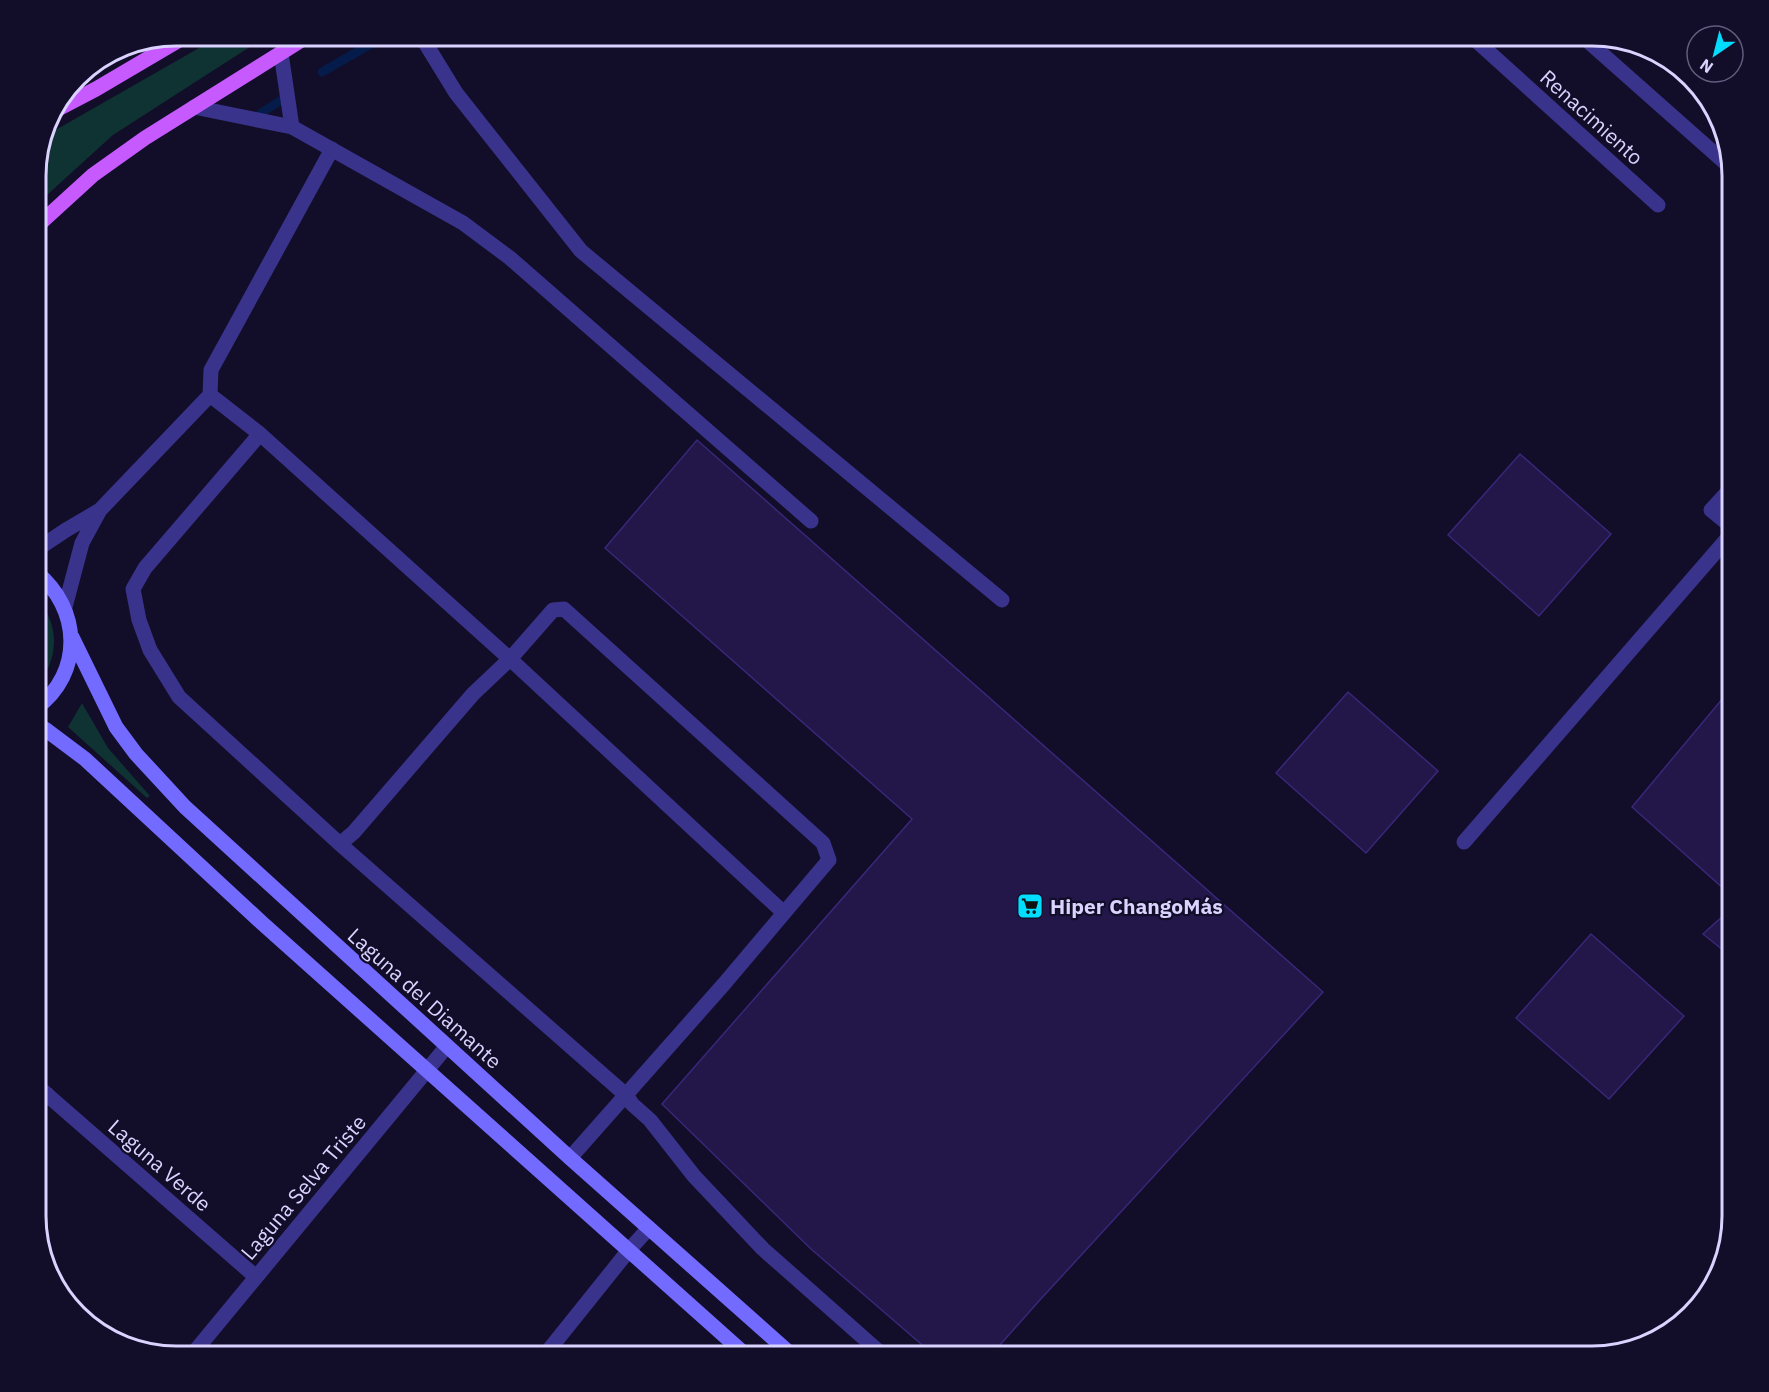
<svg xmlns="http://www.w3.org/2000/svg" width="1769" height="1392" font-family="'IBM Plex Sans',sans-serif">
<rect width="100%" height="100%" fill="#120d28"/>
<path fill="#0f3232" d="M220 36H267L113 135 36 205V167L45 136Z
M36 599C40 604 45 609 48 615 60 640 53 667 36 688Z
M82 703 108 748 150 796 147 798 68 727Z"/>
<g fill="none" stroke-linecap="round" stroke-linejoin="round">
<path stroke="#051b49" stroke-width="9" d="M322 72 385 36
M261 113 285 98"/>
</g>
<path fill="#23174a" stroke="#392779" stroke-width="1.5" d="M697 440 1323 992 1039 1301 990 1356H935L811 1249 662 1104 912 819 605 548Z
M1520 454 1611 534 1539 616 1448 535Z
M1733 686V897L1632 807Z
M1348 692 1438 771 1366 853 1276 773Z
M1733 907V958L1703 934Z
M1591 934 1684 1016 1609 1099 1516 1018Z"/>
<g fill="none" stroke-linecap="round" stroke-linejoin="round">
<path stroke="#39338b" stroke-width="15" d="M421 36 456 93 581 251 1002 600
M281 53 292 127
M194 107 292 127 463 223 510 258 811 521
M210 395 260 434 510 659 784 913 724 984 570 1158
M260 434 145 568 133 589 139 620 150 650 179 697 340 844 627 1096 632 1104 650 1120 694 1176 763 1249 884 1356
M1733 528 1711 510 1733 486
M36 550 66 530 100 510
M65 607 82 543 100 510 210 395 211 370 332 149
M1464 842 1733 532
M340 844 354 832 473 694 510 659 553 610 564 609 823 843 829 860 784 913"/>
<path stroke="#39338b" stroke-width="15" d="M1471 36 1658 205
M1582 36 1731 168
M36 1085 256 1277
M36 1107 47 1094
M191 1356 447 1046
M544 1356 629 1250 649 1228"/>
<path stroke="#736aff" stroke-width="15" d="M72 637 116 727 136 754 185 807 570 1158 793 1356
M36 708C84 673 81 608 36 572
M36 726 45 729 85 759 262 923 747 1356"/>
<path stroke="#c65aff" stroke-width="15" d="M52 112 96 89 186 36
M36 227 93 175 145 138 308 36"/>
</g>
<defs>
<symbol id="supermarket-square" viewBox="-11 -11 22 22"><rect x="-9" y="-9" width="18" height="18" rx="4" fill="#00ddfe" stroke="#120d28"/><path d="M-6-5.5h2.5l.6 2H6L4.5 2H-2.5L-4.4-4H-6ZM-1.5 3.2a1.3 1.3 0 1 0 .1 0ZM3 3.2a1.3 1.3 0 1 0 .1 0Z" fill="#111"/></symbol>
</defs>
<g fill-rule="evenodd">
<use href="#supermarket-square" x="1015" y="891" width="30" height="30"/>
</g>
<g text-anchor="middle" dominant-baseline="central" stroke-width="4.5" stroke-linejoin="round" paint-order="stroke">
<g font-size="21" fill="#dad3ff" stroke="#120d28">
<text transform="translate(1592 117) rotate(42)">Renacimiento</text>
<text transform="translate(425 998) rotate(42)">Laguna del Diamante</text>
<text transform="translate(160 1165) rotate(41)">Laguna Verde</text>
<text transform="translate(303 1187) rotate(-50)">Laguna Selva Triste</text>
</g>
<g font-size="21" font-weight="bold" fill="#dad3ff" stroke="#120d28" text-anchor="start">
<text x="1050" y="906">Hiper ChangoMás</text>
</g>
</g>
<path d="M0 0H1769V1392H0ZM176 46H1592A130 130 0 0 1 1722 176V1216A130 130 0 0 1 1592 1346H176A130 130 0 0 1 46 1216V176A130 130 0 0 1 176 46Z" fill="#120d28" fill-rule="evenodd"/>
<path fill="none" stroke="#dad3ff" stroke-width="3" d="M176 46H1592A130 130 0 0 1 1722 176V1216A130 130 0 0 1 1592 1346H176A130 130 0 0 1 46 1216V176A130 130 0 0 1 176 46Z"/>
<g transform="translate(1715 54) rotate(215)"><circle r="28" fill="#120d28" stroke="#625c7e" stroke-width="1.5"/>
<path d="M0-4.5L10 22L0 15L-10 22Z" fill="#00ddfe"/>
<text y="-9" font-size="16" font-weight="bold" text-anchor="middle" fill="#dad3ff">N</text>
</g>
</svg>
